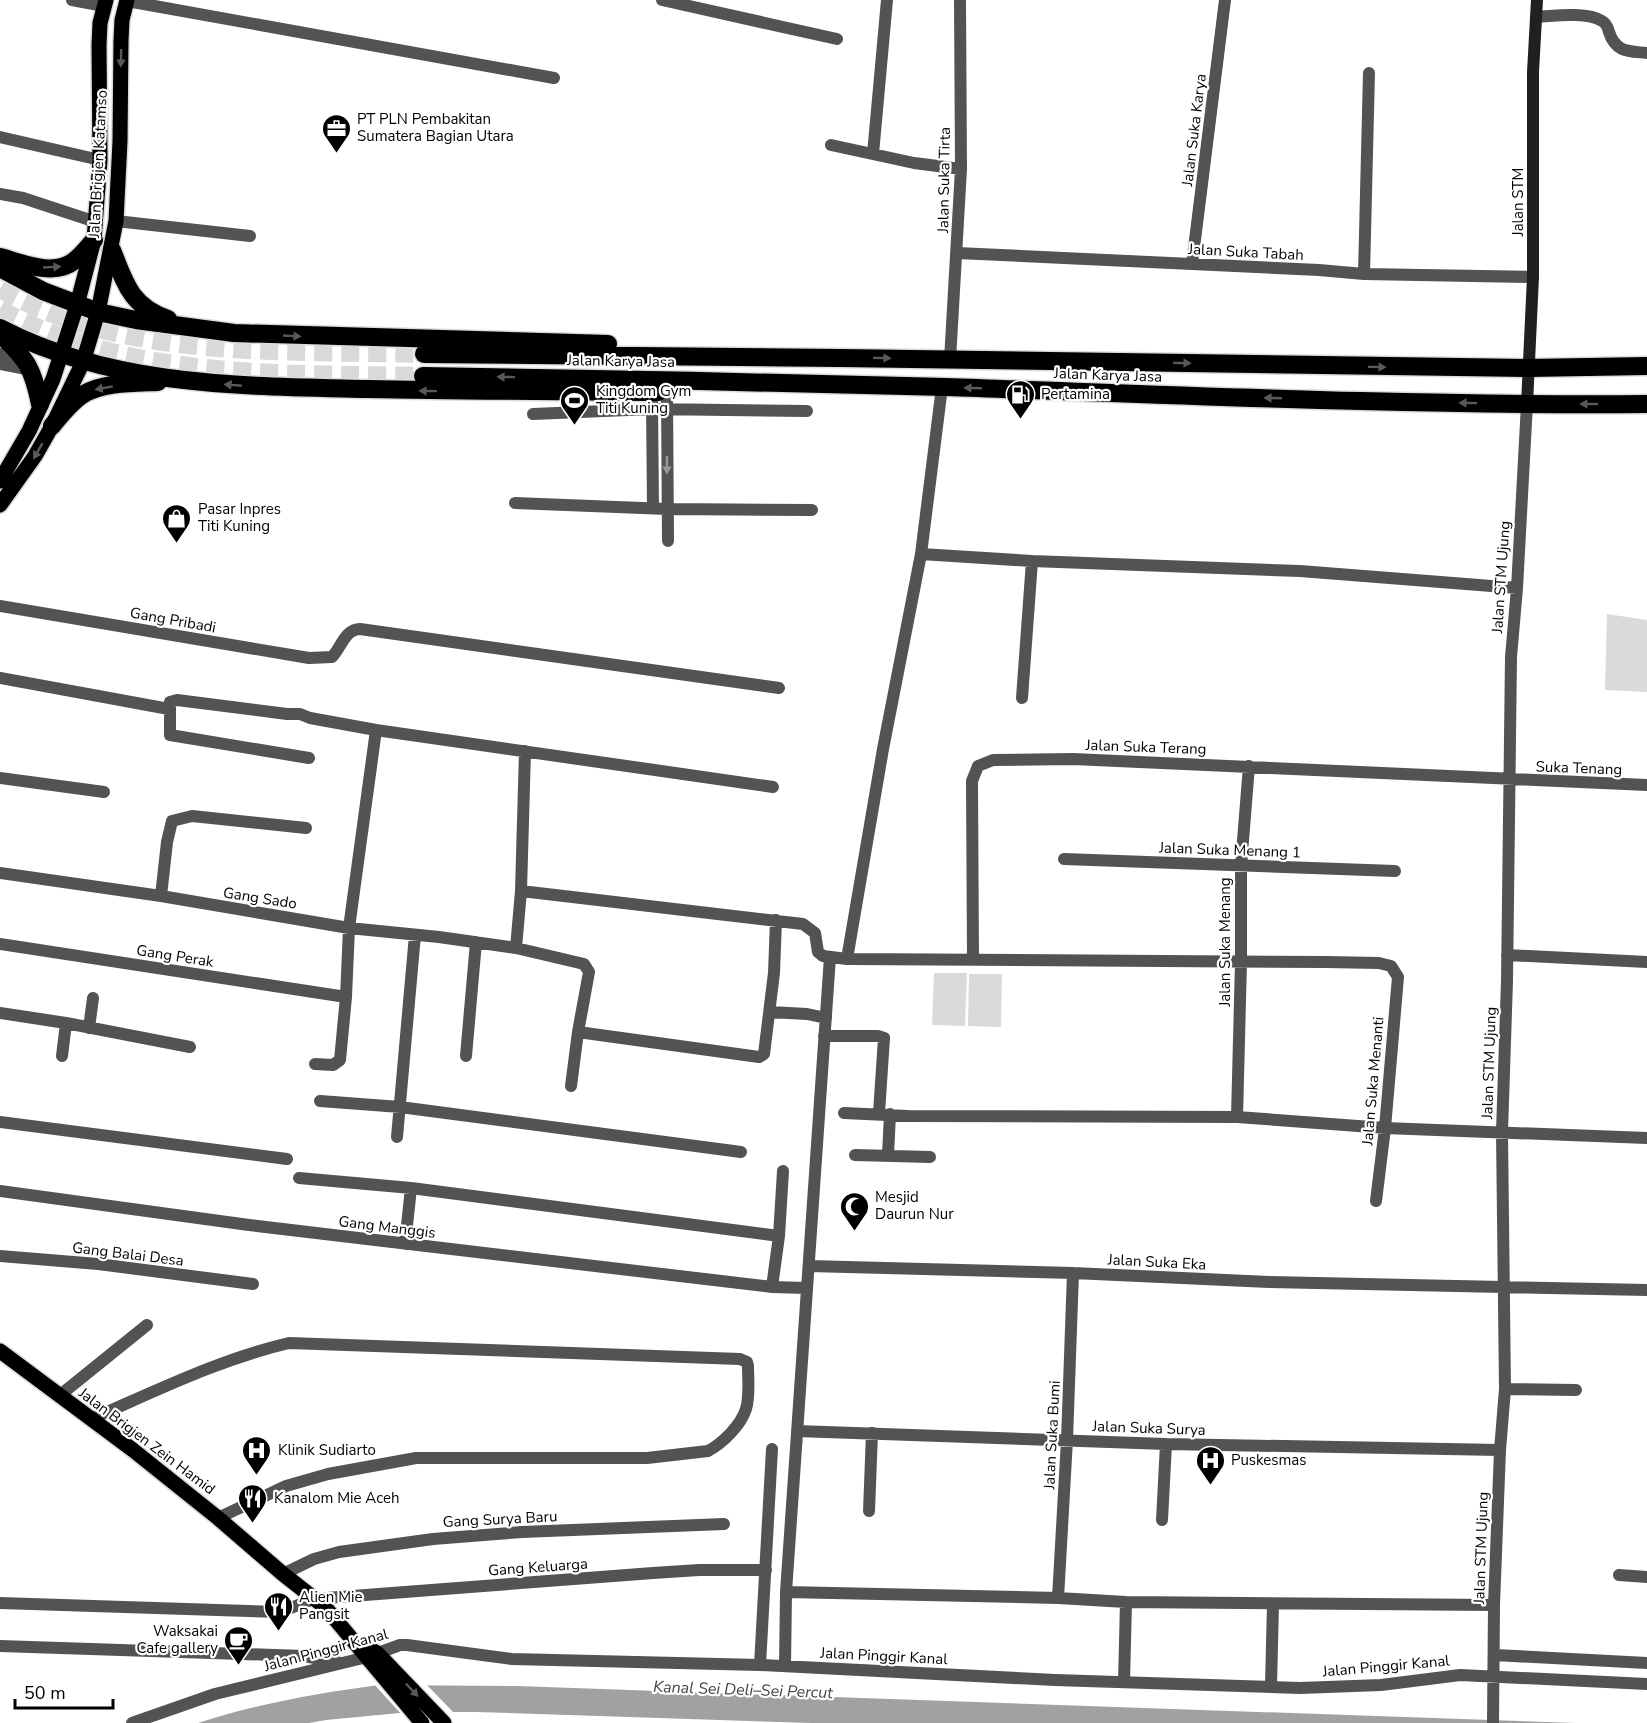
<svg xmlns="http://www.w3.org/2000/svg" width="1647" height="1723" font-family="'Nunito Sans',sans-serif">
<rect width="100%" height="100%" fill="#fff"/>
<path fill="#dadada" d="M1607 614 1647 620V692L1605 690Z
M934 973H967L965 1026 932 1025Z
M969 974H1002L1001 1027 968 1026Z"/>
<path fill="#a1a1a1" d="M379 1685 517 1686 1576 1723H811L476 1712H410L326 1720 309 1723H198C257 1704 318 1693 379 1685Z"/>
<path fill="#fff" d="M424 1682 456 1715H402L373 1683Z"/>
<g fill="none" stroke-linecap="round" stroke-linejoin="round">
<path stroke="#d9d9d9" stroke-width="18" stroke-dasharray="18 9" stroke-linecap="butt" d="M0 289C124 361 285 350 424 354
M0 309C127 380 282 373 423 376"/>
<defs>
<path id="primary" d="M0 481 29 431 53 379 77 305 94 240 100 160 99 45 100 23 106 0
M0 505 35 456 52 426 83 362 98 312 116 221 120 141 121 41 122 20 127 0
M0 1351 133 1450 218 1518 283 1574 325 1607 422 1723
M369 1648 377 1653 444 1723"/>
<path id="highway" d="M112 250C125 283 131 307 168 319
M0 257C22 263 54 277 74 261 82 255 88 247 94 240
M0 268 43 291 98 312 136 320 234 333 608 344
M0 328C113 387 244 386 368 389 465 391 562 391 658 392
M1 335C27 359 33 369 40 404
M424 354 840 358 1528 368 1647 366
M423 376C597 379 772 382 946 387 1179 395 1413 406 1647 404
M52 426C61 415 70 403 82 395 103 382 134 383 158 382"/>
</defs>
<use href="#primary" stroke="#dbdbdb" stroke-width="18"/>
<use href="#highway" stroke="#dbdbdb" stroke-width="21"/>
<path stroke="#535353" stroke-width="12" d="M72 0 104 6
M662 0 837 39
M127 1 554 78
M1536 17C1553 16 1587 11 1602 21 1606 23 1608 28 1609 32 1616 53 1629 51 1647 53
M0 137 100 160
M831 145 914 163 961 169
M873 154 887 0
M0 194 23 198 96 222
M116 221 250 236
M957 253 1319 270 1364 274 1533 277
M1192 264 1225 0
M1364 274 1369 73
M0 354 23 356
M950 360 961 169 960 0
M0 364 31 370
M667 392 668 541
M652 402 653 508
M533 414 652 409 807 411
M515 503 667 509 812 510
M921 554 1032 561 1300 571 1517 588
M0 606 309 658 332 657C341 648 345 629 360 629L779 688
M0 678 169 709
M1022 698 1032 561
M309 758 170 735V702L177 700 287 714H300L310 718 376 730 773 787
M0 778 104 792
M1064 859 1395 871
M0 873 161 896 349 928 439 937 516 948 584 964 589 972 578 1032 759 1057 764 1054 765 1046 774 973 776 920
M521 891 803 924 815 933 818 952 823 956 847 959 1326 962 1379 963 1391 966 1398 977 1385 1128 1376 1201
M161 896 167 842 172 821 192 816 306 828
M0 944 346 997
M516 948 521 891 525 751
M1507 955 1647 962
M847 959 883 749 921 554 942 387
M973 960 972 781 978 766 993 760 1073 759 1647 785
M770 1012 807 1014 826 1018
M0 1013 66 1023 190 1047
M89 1028 93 998
M824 1036H878L884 1038 879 1113
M62 1056 66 1023
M466 1056 476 942
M315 1064 333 1065 340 1060 346 997 349 928 376 730
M571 1086 578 1032
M320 1101 400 1107 741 1152
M844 1113 908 1116 1237 1117 1385 1128 1647 1138
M1237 1117 1241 962V865L1249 766
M0 1122 287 1159
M397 1137 415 935
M855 1155 930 1157
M888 1155 890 1114
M299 1178 411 1188 779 1236
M0 1191 249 1225 772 1287 806 1288
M405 1244 411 1188
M0 1256 98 1264 253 1284
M809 1266 1073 1273 1269 1282 1647 1290
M772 1287 779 1236 783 1171
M1505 1389 1576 1390
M59 1396 147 1325
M91 1419C156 1391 220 1359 289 1343L740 1359 747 1362 748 1366C748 1379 750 1396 746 1409 741 1425 723 1443 708 1451L647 1458H416L328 1474 286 1486 218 1518
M797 1431 1166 1444 1500 1450
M869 1511 872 1433
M1162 1520 1166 1444
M283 1574 314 1559 339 1552 433 1539 522 1532 724 1524
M1619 1575 1647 1577
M786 1592 1058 1598 1126 1602 1494 1605
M1058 1598 1067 1440 1073 1273
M0 1603 281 1612 313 1599 653 1573 699 1570H766
M0 1646 304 1656 337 1662
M1495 1655 1647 1663
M760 1665 772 1449
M785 1666 786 1592 830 957
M1124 1682 1126 1602
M1271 1686 1273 1604
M132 1723 215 1694 367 1657 400 1645H407L512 1659 760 1665 1055 1680 1300 1688 1381 1685 1460 1675 1647 1684
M1493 1723 1494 1605 1500 1450 1505 1389 1502 1132 1507 981 1511 657 1517 588 1527 404"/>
<path stroke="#202020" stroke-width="12" d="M1527 404 1533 277V72L1537 0"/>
<use href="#primary" stroke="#000" stroke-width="15"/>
<use href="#highway" stroke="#000" stroke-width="18"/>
</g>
<defs><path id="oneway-solid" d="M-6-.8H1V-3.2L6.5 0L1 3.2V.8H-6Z" transform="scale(1.5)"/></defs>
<g fill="#595959">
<use href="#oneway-solid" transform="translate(121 58) rotate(91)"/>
<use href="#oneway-solid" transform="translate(52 267) rotate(-3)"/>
<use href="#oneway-solid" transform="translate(292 336) rotate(3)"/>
<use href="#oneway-solid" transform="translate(882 358) rotate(1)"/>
<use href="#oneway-solid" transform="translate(1182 363) rotate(1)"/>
<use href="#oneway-solid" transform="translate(1377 367) rotate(1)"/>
<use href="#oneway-solid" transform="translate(506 377) rotate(-179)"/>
<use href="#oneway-solid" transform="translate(233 385) rotate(-175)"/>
<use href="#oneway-solid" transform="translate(104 388) rotate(170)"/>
<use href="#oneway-solid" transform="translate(973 388) rotate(-178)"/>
<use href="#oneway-solid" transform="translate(428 391) rotate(-179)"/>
<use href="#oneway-solid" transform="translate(1273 398) rotate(-178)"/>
<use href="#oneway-solid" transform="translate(1468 403) rotate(-179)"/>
<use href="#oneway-solid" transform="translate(1589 404) rotate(180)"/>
<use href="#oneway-solid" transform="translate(38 451) rotate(120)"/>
<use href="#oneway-solid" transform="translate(412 1690) rotate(46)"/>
</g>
<use fill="#989898" href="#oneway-solid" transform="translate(667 465) rotate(90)"/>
<defs>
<symbol id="office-pin" viewBox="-11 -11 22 30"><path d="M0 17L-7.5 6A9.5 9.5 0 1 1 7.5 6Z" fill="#000" stroke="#fff"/><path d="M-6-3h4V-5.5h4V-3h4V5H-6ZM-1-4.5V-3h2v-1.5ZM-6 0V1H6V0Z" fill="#fff"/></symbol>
<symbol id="fuel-pin" viewBox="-11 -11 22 30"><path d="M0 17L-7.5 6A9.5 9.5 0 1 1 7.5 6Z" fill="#000" stroke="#fff"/><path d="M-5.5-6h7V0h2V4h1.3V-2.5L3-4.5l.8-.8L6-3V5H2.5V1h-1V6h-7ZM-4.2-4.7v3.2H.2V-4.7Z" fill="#fff"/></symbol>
<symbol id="stadium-pin" viewBox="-11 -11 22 30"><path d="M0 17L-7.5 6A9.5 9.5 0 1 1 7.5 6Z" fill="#000" stroke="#fff"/><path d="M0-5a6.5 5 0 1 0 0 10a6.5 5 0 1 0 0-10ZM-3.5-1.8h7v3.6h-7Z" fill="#fff"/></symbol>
<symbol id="shop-pin" viewBox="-11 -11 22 30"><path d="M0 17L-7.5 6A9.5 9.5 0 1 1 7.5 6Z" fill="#000" stroke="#fff"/><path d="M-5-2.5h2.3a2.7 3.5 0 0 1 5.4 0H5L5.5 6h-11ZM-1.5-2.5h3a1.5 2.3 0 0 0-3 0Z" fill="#fff"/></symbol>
<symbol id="mosque-pin" viewBox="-11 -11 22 30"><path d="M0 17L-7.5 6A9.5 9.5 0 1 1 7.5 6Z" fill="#000" stroke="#fff"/><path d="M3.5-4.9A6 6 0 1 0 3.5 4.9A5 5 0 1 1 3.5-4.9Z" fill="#fff"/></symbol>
<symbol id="hospital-pin" viewBox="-11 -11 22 30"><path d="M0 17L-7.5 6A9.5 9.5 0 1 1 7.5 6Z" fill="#000" stroke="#fff"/><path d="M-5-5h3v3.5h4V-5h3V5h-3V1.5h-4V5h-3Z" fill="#fff"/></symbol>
<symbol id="restaurant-pin" viewBox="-11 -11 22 30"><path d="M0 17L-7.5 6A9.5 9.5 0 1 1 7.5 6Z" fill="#000" stroke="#fff"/><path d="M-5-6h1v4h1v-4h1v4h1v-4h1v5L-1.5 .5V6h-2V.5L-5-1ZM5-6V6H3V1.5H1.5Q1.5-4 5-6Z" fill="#fff"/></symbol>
<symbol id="cafe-pin" viewBox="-11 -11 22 30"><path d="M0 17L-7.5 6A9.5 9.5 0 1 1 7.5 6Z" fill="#000" stroke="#fff"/><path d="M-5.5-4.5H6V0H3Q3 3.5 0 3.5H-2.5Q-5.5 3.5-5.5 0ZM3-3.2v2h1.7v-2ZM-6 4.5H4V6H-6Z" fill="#fff"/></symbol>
</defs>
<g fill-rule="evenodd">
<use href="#office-pin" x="320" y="112" width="33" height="45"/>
<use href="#fuel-pin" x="1004" y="378" width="33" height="45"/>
<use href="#stadium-pin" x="558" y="384" width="33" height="45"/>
<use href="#shop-pin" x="160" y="502" width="33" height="45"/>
<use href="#mosque-pin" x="838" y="1190" width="33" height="45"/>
<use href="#hospital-pin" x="240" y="1434" width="33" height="45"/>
<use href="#hospital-pin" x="1194" y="1444" width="33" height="45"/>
<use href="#restaurant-pin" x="236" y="1482" width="33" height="45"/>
<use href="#restaurant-pin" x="262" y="1590" width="33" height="45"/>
<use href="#cafe-pin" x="222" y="1624" width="33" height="45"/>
</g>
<g text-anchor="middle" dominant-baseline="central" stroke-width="4.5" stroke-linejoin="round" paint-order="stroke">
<g font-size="15" fill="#000" stroke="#fff" text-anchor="start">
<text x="357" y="119">PT PLN Pembakitan<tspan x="357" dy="17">Sumatera Bagian Utara</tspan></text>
<text x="596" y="391">Kingdom Gym<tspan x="596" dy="17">Titi Kuning</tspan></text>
<text x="1041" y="394">Pertamina</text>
<text x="198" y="509">Pasar Inpres<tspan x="198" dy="17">Titi Kuning</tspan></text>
<text x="875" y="1197">Mesjid<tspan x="875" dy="17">Daurun Nur</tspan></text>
<text x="278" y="1450">Klinik Sudiarto</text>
<text x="1231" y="1460">Puskesmas</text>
<text x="274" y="1498">Kanalom Mie Aceh</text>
<text x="299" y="1597">Alien Mie<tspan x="299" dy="17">Pangsit</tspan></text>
<text x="218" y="1631" text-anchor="end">Waksakai<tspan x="218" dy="17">Cafe gallery</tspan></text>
</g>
<g font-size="15" fill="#000" stroke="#fff">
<text transform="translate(1194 130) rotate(-83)">Jalan Suka Karya</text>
<text transform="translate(98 164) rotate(-87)">Jalan Brigjen Katamso</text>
<text transform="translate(944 180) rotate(-89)">Jalan Suka Tirta</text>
<text transform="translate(1518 202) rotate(-90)">Jalan STM</text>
<text transform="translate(1246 252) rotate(3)">Jalan Suka Tabah</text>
<text transform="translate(621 361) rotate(1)">Jalan Karya Jasa</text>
<text transform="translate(1108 375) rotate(2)">Jalan Karya Jasa</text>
<text transform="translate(1501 577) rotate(-86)">Jalan STM Ujung</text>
<text transform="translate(173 620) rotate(10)">Gang Pribadi</text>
<text transform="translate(1146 747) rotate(2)">Jalan Suka Terang</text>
<text transform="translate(1579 768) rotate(2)">Suka Tenang</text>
<text transform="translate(1230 850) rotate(2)">Jalan Suka Menang 1</text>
<text transform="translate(260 898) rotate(9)">Gang Sado</text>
<text transform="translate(1225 942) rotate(-90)">Jalan Suka Menang</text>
<text transform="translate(175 956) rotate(9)">Gang Perak</text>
<text transform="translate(1489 1063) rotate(-88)">Jalan STM Ujung</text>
<text transform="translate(1373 1081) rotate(-85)">Jalan Suka Menanti</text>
<text transform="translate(387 1227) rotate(7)">Gang Manggis</text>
<text transform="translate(128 1254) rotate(7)">Gang Balai Desa</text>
<text transform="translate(1157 1262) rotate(3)">Jalan Suka Eka</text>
<text transform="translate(1149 1428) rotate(2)">Jalan Suka Surya</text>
<text transform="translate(1052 1435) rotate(-87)">Jalan Suka Bumi</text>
<text transform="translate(147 1441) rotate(37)">Jalan Brigjen Zein Hamid</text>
<text transform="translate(500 1519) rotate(-3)">Gang Surya Baru</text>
<text transform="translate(1481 1548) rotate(-88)">Jalan STM Ujung</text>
<text transform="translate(538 1567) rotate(-4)">Gang Keluarga</text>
<text transform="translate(326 1650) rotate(-15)">Jalan Pinggir Kanal</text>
<text transform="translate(884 1656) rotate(3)">Jalan Pinggir Kanal</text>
<text transform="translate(1386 1666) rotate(-5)">Jalan Pinggir Kanal</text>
</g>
<g font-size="16" font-style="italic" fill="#424242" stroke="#fff">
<text transform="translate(743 1690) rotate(2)">Kanal Sei Deli–Sei Percut</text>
</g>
</g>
<path d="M15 1699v9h98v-9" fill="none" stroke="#000000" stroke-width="3"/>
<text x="24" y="1699" font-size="18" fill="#000000" stroke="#ffffff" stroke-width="4.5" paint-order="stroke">50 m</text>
</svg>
